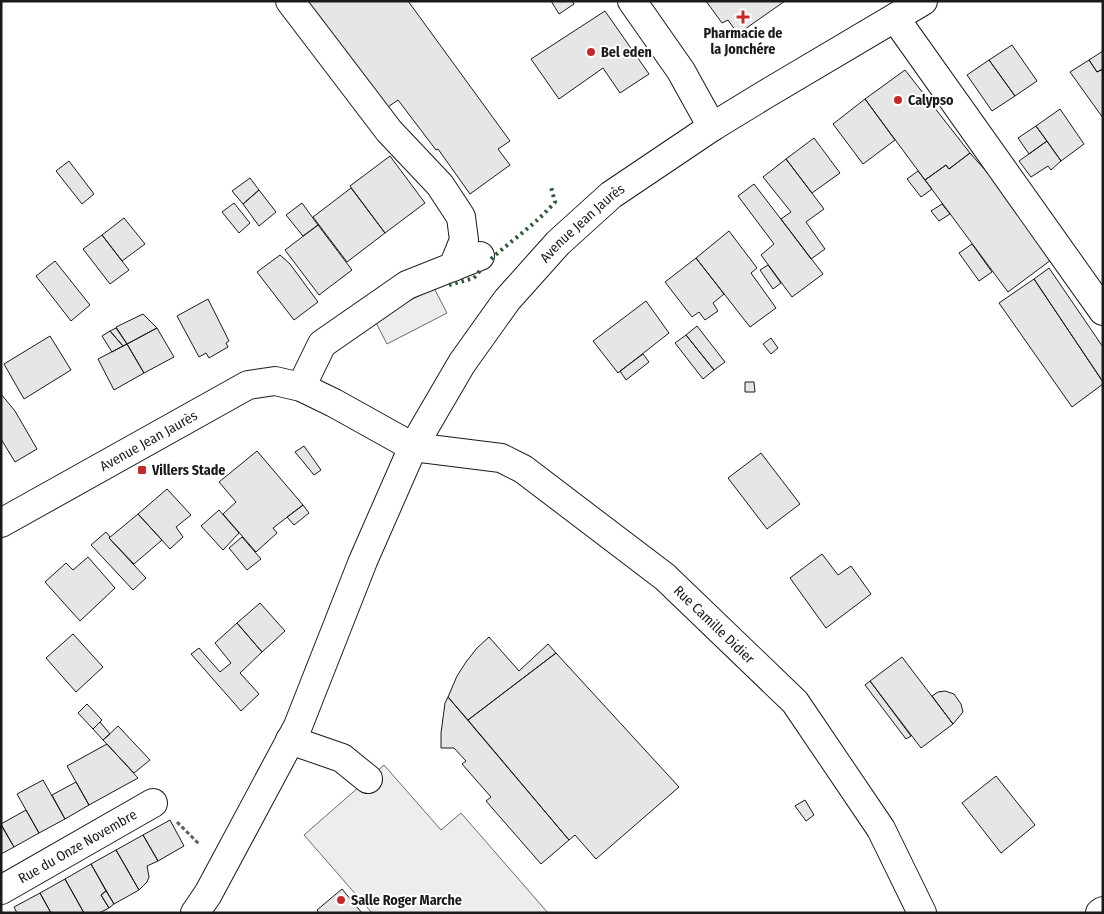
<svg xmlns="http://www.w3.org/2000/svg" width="1104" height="914" font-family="'Fira Sans Condensed',sans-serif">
<rect width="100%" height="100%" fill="#fff"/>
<path fill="#ededed" stroke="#6a6a6a" d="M434 288 447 313 387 344 374 319Z
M384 765 441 830 461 813 548 913H372L304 835Z"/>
<path fill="#e6e6e6" stroke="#1a1a1a" d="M311 1H408L510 141 498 149 510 165 470 194 438 149 436 150 398 100 385 109 307 4Z
M551 1H572L574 4 559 14Z
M706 1H785L738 34 728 20 722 23Z
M605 11 649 74 620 93 603 68 559 99 531 59Z
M1012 45 1037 81 1015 96 989 60Z
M1103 51V69L1097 72 1089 60Z
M989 60 1015 96 992 111 967 75Z
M1089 60 1097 72 1103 69V118L1070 72Z
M905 70 970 153 949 169 946 165 925 180 865 99Z
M865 99 895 140 863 164 833 124Z
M1060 109 1084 144 1061 161 1036 126Z
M1036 126 1047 141 1029 154 1018 138Z
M814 138 840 173 812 193 786 159Z
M1047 141 1061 161 1051 170 1048 166 1031 177 1019 161Z
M970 153 993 179 1051 260 1008 292 925 180 946 165 949 169Z
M390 156 425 203 385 233 350 186Z
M786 159 824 209 806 222 825 249 811 259 781 219 791 212 763 177Z
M69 161 94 194 82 204 56 171Z
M918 171 932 189 921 197 907 179Z
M250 178 259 190 243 204 232 191Z
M754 184 823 274 792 297 761 255 774 244 738 196Z
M351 188 385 233 347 262 313 217Z
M259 190 276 212 259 226 243 204Z
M234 203 250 223 239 233 222 212Z
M302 203 318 225 303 236 286 215Z
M942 204 950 214 939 221 931 211Z
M124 218 145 244 122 261 102 235Z
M318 225 352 270 319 295 285 250Z
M729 231 757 268 751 273 776 308 750 327 696 258Z
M102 235 129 270 110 284 83 249Z
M972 244 992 272 979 281 959 253Z
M280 255 290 264 318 302 294 320 257 272Z
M696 258 724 294 713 303 718 311 705 320 699 312 692 317 665 282Z
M55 261 90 305 71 321 36 276Z
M768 265 781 283 773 289 760 270Z
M1049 268 1103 347V382L1034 279Z
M1034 279 1103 382V384L1072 407 999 303Z
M208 299 229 341 226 343 228 347 209 358 206 353 199 357 177 316Z
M646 301 669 333 618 373 593 341Z
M143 314 157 328 127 344 116 327Z
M697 326 725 362 714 370 686 335Z
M116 328 127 344 123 346 110 331Z
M157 328 174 357 144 373 127 344Z
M110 331 123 346 112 352 102 336Z
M686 335 714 370 703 379 675 343Z
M50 336 71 370 24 399 4 364Z
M771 338 778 348 771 354 763 344Z
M127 344 144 373 114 390 98 359Z
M643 354 649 362 626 380 620 371Z
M745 382H754L755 392H745Z
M1 394 15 411 37 449 15 462 1 439Z
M304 446 321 470 314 475 295 452Z
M257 451 303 505 273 528 277 533 256 552 223 514 236 502 219 482Z
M761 453 800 504 767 529 728 478Z
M167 489 191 515 176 527 183 537 170 549 138 514Z
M303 505 309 513 294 525 287 517Z
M219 510 239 533 223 550 201 526Z
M138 514 162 540 134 564 109 538Z
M106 532 110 537 109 538 146 578 133 590 91 545Z
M242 537 261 559 247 570 229 548Z
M822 554 838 575 851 566 871 594 826 628 790 578Z
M88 557 115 588 80 621 45 582 66 563 73 570Z
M260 603 285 631 262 652 237 623Z
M237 623 262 652 240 673 259 694 241 711 191 654 199 648 220 672 231 663 215 643Z
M73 634 103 667 76 692 46 658Z
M489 637 519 671 548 644 556 653 468 720 448 697 457 676 466 662 477 648Z
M556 653 679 787 596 859 575 835 569 840 468 720Z
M902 657 953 724 921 748 870 681Z
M870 681 911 736 906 739 865 685Z
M945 691 954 694 961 704 963 712 953 724 932 696 938 692Z
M448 697 569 840 541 864 486 801 491 797 462 764 466 761 454 748H441V733L445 703Z
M87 704 102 720 93 729 78 713Z
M100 722 110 734 103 740 93 729Z
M118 726 150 760 134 773 103 740Z
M107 744 138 778 89 805 67 766Z
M996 776 1035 825 1001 853 962 803Z
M43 780 65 819 39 833 17 794Z
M76 782 89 805 65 819 52 795Z
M805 800 814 815 806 821 795 806Z
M26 810 39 833 14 847 1 824Z
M170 820 184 846 158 861 143 835Z
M1 825 14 847 1 854Z
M143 835 158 861 147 866 149 877 147 882 139 890 116 850Z
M116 850 139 890 114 904 91 864Z
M91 864 106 891 101 895 109 908 99 913H84L65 879Z
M65 879 84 913H51L40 893Z
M342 889 362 913H319L317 910Z
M106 891 114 904 109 908 101 895Z
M40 893 51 913H17L14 907Z"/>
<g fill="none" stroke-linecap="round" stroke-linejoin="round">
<defs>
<g id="minor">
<path d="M290 1 389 131 440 185 461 217 464 240 453 267"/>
<path d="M632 1 681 71 712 127"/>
<path d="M895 18 1103 311"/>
<path d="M301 387 322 344 407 285 480 256"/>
<path id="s1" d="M1 523 248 385 275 381 301 387 334 403 413 447 501 458 523 469 665 577 795 702 881 829 922 913"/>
<path d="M290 740 342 758 368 779"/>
<path id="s2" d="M1 890 153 803"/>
<path d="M1100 913 1103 911"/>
</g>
<g id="major">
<path id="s3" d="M195 913 208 894 298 726 363 561 413 447 462 363 507 300 558 243 611 195 712 127 766 94 923 1"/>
</g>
</defs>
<use href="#minor" stroke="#1a1a1a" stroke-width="30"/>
<use href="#major" stroke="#1a1a1a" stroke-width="30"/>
<path stroke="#5f5f5f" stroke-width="3" stroke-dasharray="4 2.5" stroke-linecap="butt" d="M177 822 199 844"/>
<use href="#minor" stroke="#fff" stroke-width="28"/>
<use href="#major" stroke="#fff" stroke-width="28"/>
<path stroke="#2b5a34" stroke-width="4" stroke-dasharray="2.5 4" stroke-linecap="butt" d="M491 259C512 240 536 224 555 202L551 187
M449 285 474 278 482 268"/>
</g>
<g fill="#c62828" stroke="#fff" stroke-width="2">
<path d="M740.5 9.5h5v5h5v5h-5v5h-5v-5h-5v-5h5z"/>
<circle cx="591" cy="52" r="5"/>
<circle cx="898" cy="100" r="5"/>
<rect x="137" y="465" width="10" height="10" rx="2.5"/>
<circle cx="341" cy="900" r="5"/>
</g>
<g text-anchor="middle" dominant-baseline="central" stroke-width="4" stroke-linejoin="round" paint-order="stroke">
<g font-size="14" font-weight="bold" fill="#1a1a1a" stroke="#fff" text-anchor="start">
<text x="743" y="33" text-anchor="middle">Pharmacie de<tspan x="743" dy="16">la Jonchére</tspan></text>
<text x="601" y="52">Bel eden</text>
<text x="908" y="100">Calypso</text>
<text x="152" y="470">Villers Stade</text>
<text x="351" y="900">Salle Roger Marche</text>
</g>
<g font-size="14" fill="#1a1a1a" stroke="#fff">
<text stroke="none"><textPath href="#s3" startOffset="798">Avenue Jean Jaurès</textPath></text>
<text stroke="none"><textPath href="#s1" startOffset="169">Avenue Jean Jaurès</textPath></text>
<text stroke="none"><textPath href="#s1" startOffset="824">Rue Camille Didier</textPath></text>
<text stroke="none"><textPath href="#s2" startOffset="88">Rue du Onze Novembre</textPath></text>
</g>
</g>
<rect width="1104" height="914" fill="none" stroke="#1a1a1a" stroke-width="5"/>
</svg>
